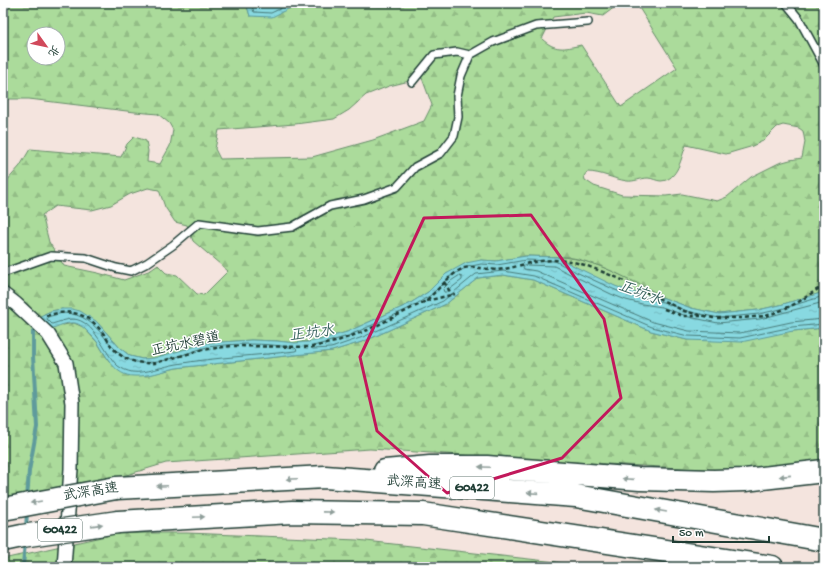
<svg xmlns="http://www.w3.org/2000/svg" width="827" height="570" font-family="'Gochi Hand','LXGW WenKai TC',sans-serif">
<defs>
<pattern id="forest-firs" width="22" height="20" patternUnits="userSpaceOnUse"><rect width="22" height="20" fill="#abdb9b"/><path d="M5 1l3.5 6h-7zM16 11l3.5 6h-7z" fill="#93bd86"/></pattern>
<pattern id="water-ripples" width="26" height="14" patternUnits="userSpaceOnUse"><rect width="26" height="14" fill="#88d9e1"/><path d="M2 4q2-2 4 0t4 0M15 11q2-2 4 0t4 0" fill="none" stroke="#75bbc2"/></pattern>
</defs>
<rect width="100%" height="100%" fill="#f4e4de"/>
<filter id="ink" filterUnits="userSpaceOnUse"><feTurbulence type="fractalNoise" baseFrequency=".025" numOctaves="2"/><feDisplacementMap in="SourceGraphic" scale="8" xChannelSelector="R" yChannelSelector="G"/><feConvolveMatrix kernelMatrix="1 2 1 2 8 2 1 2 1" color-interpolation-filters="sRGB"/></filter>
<g filter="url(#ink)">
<path fill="#abdb9b" stroke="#658c68" d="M557 257C581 257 603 267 625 277 639 284 651 290 664 298 653 296 641 295 630 292 606 284 579 269 557 257Z"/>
<path fill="url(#forest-firs)" stroke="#658c68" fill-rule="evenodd" d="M3 3H246L250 16 297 5 300 3H620L603 16 586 13 553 17 542 39C555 51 564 49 581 45L621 107 677 68 636 3H824V292L780 305 758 310 719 314 691 308 664 298 649 289 614 272 600 266 578 259 567 257 526 256 496 261 481 260 446 274 428 292 409 304 347 332 319 340 295 343 277 341 251 340 207 343 154 358 142 359 130 356 120 348 96 321 62 309 51 311 44 314 63 325 74 323 83 327 97 342 109 361 152 374 176 368 332 351 365 341 446 304 478 278 503 275 533 280 651 331 687 340 793 331 824 328V461L754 472 570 462 370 449 166 463 113 479 3 501V184L5 183 20 166 30 149 121 157 127 144 134 137 141 139 146 141 148 151 147 162 160 164 170 146 173 130 169 123 158 114 135 112 29 99H3ZM34 34H58V58H34ZM422 78 432 105 424 121 373 140 312 157 220 159 215 149 219 130 295 124 334 119 349 110 366 95 389 86ZM783 125 799 128 803 131 805 142 802 158 790 160 779 163 751 177 727 197 717 201 682 194 666 196 622 195 594 186 585 180 584 176 587 172C601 172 613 179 627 181 634 182 641 178 648 178 652 178 657 181 661 181 678 180 681 158 686 145L726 154 750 147 763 141 777 127ZM148 188 159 190 165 207 175 222 187 225 193 241 228 271 204 295 197 294 177 275 166 273 158 265 151 270 124 280 98 273 64 266 49 242 42 215 55 206 92 210 111 205 130 194Z
M119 533H187L357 540 556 562 577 567H3V559Z"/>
<path fill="url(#water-ripples)" stroke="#5e9b9c" d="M246 3H300L272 17 250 16Z
M526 256 557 257 578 268 615 286 629 291 644 295 664 298 691 308 719 314 758 310 780 305 824 292V328L793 331 741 342 687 340 651 331 533 280 503 275 478 278 446 304 365 341 332 351 176 368C163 371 148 377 134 376 115 376 107 357 98 343 95 339 91 335 88 332 84 328 80 324 75 323 67 322 58 326 51 329L38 317 51 311 62 309H72L80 311 96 321 120 348 130 356 142 359 154 358 207 343 251 340 277 341 295 343 308 342 319 340 347 332 409 304 428 292 446 274 466 263 481 260 496 261Z"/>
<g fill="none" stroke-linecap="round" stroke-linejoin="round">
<path stroke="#497b79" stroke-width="1" d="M251 3 254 12 271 13 292 3
M459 276 462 277V280L446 292H444L443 289 451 281Z
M824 296 781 309 759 314 719 318 690 312 663 302 643 299 628 295 613 289 576 272 555 261 526 260 497 265 481 264 467 267 449 277 431 295 410 308 348 336 321 344 313 346 311 348 313 349 331 348 363 337 443 301 476 274 503 271 534 276 652 327 688 336 740 338 792 327 824 324
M824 302 782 313 760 319 718 323 689 317 662 307 642 304 626 300 611 294 574 276 554 266 526 265 524 266 523 267 524 269 536 271 559 281 653 322 689 331 740 333 791 322 824 319
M63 313C104 313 106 360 142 363 161 365 188 352 207 347 213 346 219 346 225 345 249 343 272 344 295 348L297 350 295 351C256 356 216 357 177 364 164 366 145 374 132 372 127 371 122 369 118 366 104 354 95 320 73 319 66 319 59 322 52 324L47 319 48 317Z"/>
<path stroke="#5e9b9c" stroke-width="4" d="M27 499 29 471 37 427 33 356V332L39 327
M26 529 27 512
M23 567 25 541"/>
<defs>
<path id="service" d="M786 3 799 19 824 65
M412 82 434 55 457 52 470 55
M3 273 51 256 86 258 116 268 131 271 147 263 173 245 199 223 258 231 292 227 330 206 364 199 397 187 415 167 441 153 454 136 458 117 457 96 461 76 470 55 493 42 536 26 588 22"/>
<path id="minor" d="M3 294 16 304 48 334 66 363 72 403 71 469 64 567"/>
<path id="motorway" d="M385 471 430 467H487L640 479 714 481 745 480 824 471
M116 488 325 477 576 496 824 540
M118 522 292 512 423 514 772 567"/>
</defs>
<use href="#service" stroke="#1f3d34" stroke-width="10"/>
<use href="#minor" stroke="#1f3d34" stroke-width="16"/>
<use href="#motorway" stroke="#1f3d34" stroke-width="25"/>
<path stroke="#1f3d34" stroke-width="2.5" stroke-dasharray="4 3" stroke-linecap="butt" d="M444 282 452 295
M426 301 455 294
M664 309 683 316H701
M46 316C70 308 88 313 103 333 108 340 111 348 118 353 128 362 142 364 155 363L202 350 231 346 312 347 335 342 368 330 426 301 449 278 458 271 464 268 470 267 497 270 510 268 529 263 541 261 553 260 570 261 585 265 618 278 684 311 713 318H741L766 316 782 310 797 303 824 285"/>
<use href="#service" stroke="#fff" stroke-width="7"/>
<use href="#minor" stroke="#fff" stroke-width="13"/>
<use href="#motorway" stroke="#fff" stroke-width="22"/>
<defs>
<path id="motorway-bridge" d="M3 509 116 488
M3 540 22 536 118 522"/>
</defs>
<use href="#motorway-bridge" stroke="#1f3d34" stroke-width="25" stroke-linecap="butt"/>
<use href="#motorway-bridge" stroke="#fff" stroke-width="22"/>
</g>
<defs><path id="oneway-solid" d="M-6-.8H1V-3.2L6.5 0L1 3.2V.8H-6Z"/></defs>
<g fill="#8f9e9a">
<use href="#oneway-solid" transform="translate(484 467) rotate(-178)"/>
<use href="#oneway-solid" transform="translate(785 476) rotate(174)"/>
<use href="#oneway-solid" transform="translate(292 479) rotate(177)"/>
<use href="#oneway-solid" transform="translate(628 479) rotate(-176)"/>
<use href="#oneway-solid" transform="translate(162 486) rotate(177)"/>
<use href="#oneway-solid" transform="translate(533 493) rotate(-176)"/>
<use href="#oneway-solid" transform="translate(36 502) rotate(170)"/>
<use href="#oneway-solid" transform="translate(661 511) rotate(-170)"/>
<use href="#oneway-solid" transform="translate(328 512) rotate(1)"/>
<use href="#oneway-solid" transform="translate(199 517) rotate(-3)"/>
<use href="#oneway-solid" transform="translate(97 525) rotate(-8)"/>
</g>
</g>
<path fill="none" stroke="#c2185b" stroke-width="3" stroke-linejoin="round" d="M531 215 604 319 621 398 562 458 447 493 377 431 360 357 424 218Z"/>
<g text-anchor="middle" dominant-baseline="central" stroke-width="3" stroke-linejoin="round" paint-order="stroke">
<g fill="#fff" stroke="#627771" stroke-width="1">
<rect x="450" y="477" width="44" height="22" rx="3"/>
<rect x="38" y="519" width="44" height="22" rx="3"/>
</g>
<g font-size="13" font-weight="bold" fill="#1f3d34">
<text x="472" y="488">G0422</text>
<text x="60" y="530">G0422</text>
</g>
<g font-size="14" fill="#1f3d34" stroke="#fff">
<text transform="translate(186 345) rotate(-12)">正坑水碧道</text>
<text transform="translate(414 484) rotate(4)">武深高速</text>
<text transform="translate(91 493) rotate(-9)">武深高速</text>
</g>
<g font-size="15" font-style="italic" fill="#39645f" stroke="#fff">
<text transform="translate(640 294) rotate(21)">正坑水</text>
<text transform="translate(312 334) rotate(-7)">正坑水</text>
</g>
</g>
<rect width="827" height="570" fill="none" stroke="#fff" stroke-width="16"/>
<rect x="8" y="8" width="811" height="554" fill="none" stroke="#1f3d34" stroke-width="1.5" filter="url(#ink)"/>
<g transform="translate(46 46) rotate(123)"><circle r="19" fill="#ffffff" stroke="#a5b1ae"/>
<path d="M0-3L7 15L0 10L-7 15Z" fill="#d1495b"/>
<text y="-6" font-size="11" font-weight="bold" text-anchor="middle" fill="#1f3d34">北</text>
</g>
<path d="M673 536v6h96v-6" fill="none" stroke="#1f3d34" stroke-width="2"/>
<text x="679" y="536" font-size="12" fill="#1f3d34" stroke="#ffffff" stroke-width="3" paint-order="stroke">50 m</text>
</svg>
